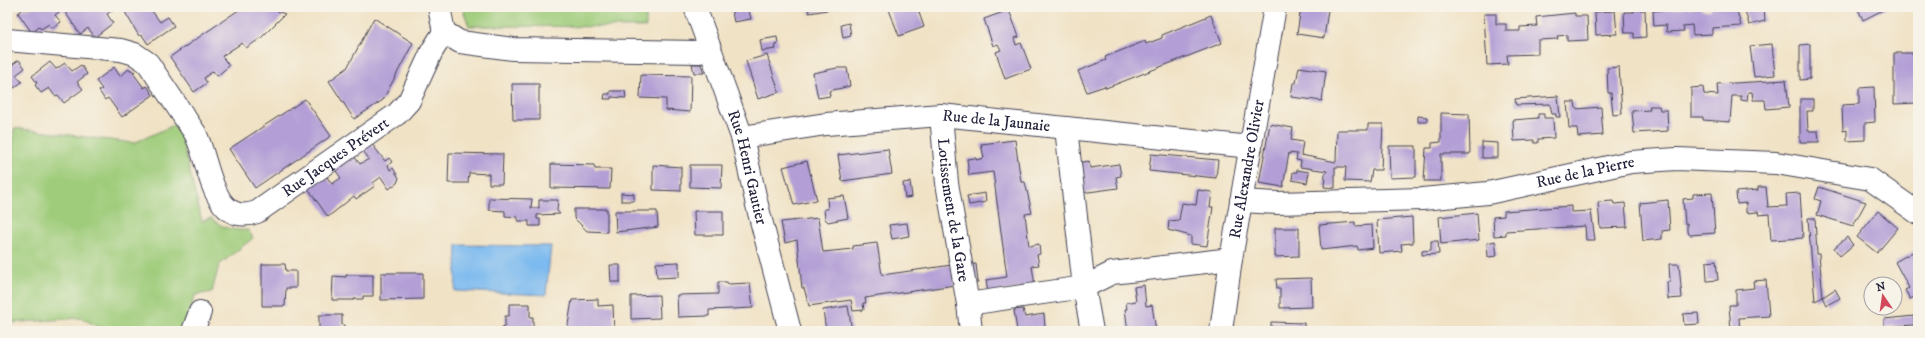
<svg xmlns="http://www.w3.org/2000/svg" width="1925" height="338" font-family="'IM FELL DW Pica',serif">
<rect width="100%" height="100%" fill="#f7f3e8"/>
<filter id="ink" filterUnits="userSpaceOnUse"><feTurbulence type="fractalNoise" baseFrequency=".025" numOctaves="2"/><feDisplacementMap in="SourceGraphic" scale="8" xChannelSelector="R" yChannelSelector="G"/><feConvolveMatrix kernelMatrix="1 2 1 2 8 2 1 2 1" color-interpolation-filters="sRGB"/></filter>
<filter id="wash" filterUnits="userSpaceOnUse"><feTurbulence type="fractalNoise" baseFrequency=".012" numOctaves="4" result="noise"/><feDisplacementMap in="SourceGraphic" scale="16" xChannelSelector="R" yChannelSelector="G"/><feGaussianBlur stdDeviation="0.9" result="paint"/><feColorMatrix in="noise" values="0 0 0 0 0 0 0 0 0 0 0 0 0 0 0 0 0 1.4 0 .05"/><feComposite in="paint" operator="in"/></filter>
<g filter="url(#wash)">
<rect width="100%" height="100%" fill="#f0e2c5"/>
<path fill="#9fcc7a" stroke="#60775a" d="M462 7H646V27L469 26Z
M174 125 181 137 202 221 211 218C222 228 233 231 248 230L253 238 219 265 212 292 195 295 183 331H107L81 318 7 323V258L14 128 134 143Z"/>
<path fill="#7bbaef" stroke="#4e6e95" d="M457 245 551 246 546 295 455 291Z"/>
<g id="blocks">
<path fill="#b39fd6" d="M26 7 28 10 32 7H117L107 14 113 23 95 37 88 28 80 34 63 9 55 15 61 22 53 28 49 24 41 29 39 27 32 33 18 13Z
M122 7H149L160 22 168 17 174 26 148 44 142 35 139 36Z
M243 7H267L285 14 261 38 246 48 242 43 222 56 229 66 217 76 213 71 204 78 207 83 194 92 170 57Z
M731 7H748L751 19 734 22Z
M808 7H840V8L809 13Z
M888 7H917L924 27 899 36Z
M1301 7 1328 10 1324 38 1297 34Z
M1694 7H1701V10H1711V7H1736L1741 26 1712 28V34L1693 35 1692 25 1683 26 1684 31 1667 32 1666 25 1654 26 1653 11Z
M1744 7H1764L1765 21 1749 25Z
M1857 7H1889L1863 20Z
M1009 10 1019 37 1014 38 1016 45 1021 43 1031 69 1005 79 996 52 1001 50 998 44 993 46 984 19Z
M1634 10H1645L1646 37 1634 38V33H1625L1624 12H1634Z
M1615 11 1617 34 1596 35 1595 12Z
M1575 13V16H1587L1588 40 1567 41V35L1557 36 1558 39 1538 40V54L1507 55 1508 64 1487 65 1484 14H1496V24H1506V31H1520V27L1537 26 1536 17Z
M1211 15 1222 43 1106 88 1105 86 1087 92 1078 71 1106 60 1105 57 1145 41 1146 44 1162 38V35Z
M374 18 413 43 383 100 354 119 329 81 347 68Z
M849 23 851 36 843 38 841 25Z
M777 37 778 44 775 45 776 49 762 51 760 40Z
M1772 44 1775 75 1754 77 1750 46Z
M1810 44V79L1800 80V45Z
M1894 53H1917L1918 103 1894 104Z
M767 55 779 92 758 99 746 61Z
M19 60 25 68 16 75 22 82 7 93V68Z
M50 62 56 69 65 63 72 71 81 65 87 74 77 82 83 89 64 103 58 95 55 96 49 88 41 93 35 85 37 83 32 76Z
M692 64H701L704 73H694Z
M114 67 120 76 129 69 135 72 133 73 144 88 147 86 153 95 122 117 108 98 105 100 99 91 102 89 96 81Z
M1299 67 1326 71 1322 101 1291 97 1293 83H1296Z
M1619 67 1622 114 1613 115 1611 93H1608L1607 68Z
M837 68H847L850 86 829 91 830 96 818 98 813 73Z
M641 75 691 76 690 112 666 110V99L640 98Z
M1786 80 1789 107 1766 109 1765 100H1753L1752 92H1748L1747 101 1741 100V96H1732L1730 122 1703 120V117H1691V88L1703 87 1704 94 1718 95 1717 84Z
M512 84H539V120H513Z
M1874 87 1875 122 1865 123V140L1847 141V130L1843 131 1842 105 1859 104V88Z
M610 91H625L626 98 611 97V99H604L605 94H610Z
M1558 96 1560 117H1556V114H1552L1550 104 1516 105 1515 99Z
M305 99 331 136 255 188 229 149Z
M1800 99H1813V111H1807L1808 131H1818L1819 142H1800Z
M1567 102H1575L1576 109 1601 107 1603 135 1578 137 1577 128H1569Z
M1649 106H1659L1660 110H1667L1668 131 1634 133 1632 111 1650 110Z
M1441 113 1469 114 1470 154H1441V181H1424L1426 148H1432V143L1441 142Z
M1538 114H1544V118H1553L1554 138 1538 139V143H1534V140L1514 141 1513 120 1538 118Z
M1418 116 1427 117V122H1418Z
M1270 124 1293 128 1291 140 1303 142 1301 155 1336 162 1337 130H1368V124H1383L1381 170H1372L1370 182 1345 181 1346 167H1335V188L1324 187 1325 174 1327 171 1300 167 1301 161 1296 160 1297 154 1289 153 1283 187 1259 183Z
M1015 140 1021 182H1025L1032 213 1025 214 1029 246 1039 244 1040 254 1037 255 1039 265 1032 266 1035 286 988 293 986 280 1007 277 993 172 969 175 967 159 976 158V160L984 158 981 144Z
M1482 142 1498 143V158H1482Z
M371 143 385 161 389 158 392 162 388 165 390 170 393 168 399 178 397 183 389 189 381 177 373 183 375 186 356 199 354 196 328 217 307 187 327 177 332 184 341 178 334 168 353 155 360 164 369 159 362 149Z
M1389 146H1416V177L1390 178Z
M888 149 892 174 842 181 838 155Z
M449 153 503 154 502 184H489V174L469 173 468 183H448Z
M1151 154 1218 160 1216 178 1149 171Z
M807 161 817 200 794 205 783 167Z
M1089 161 1090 168 1119 164 1121 176 1116 177 1118 188 1081 193 1076 163Z
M551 164 594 165 595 169H611L610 189 551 188Z
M653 165 681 167V191L653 190Z
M690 165H722L721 188 690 187Z
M1297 170 1309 172 1307 183 1292 180 1293 172H1297Z
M910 182 912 197 905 198 903 183Z
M1758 187H1766L1768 207 1787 206 1786 194 1800 193 1803 238 1771 240 1769 214 1759 215 1758 212 1746 213V203L1737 204 1736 192 1758 190Z
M1819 187 1866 202 1853 226 1817 215 1821 201 1815 199Z
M1198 190 1212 192 1210 207H1213L1207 246 1191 244V236L1168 230 1169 221 1179 220 1182 203 1196 205Z
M621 193 634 194V201H621Z
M985 193 986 202 969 205 967 196Z
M1712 193 1715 233 1690 235 1687 232V223L1685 224 1683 199 1693 198V194Z
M844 196 848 218 828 222 825 219 824 209H828L827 198Z
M489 198 532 199 531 208H539V200H558L557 211 560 214 537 215V219H540V226H529V221H518V217L505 216V211L489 210Z
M1668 200 1670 230 1662 231V239L1643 241 1640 203Z
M1613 201 1614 204 1625 203 1627 227 1600 228 1598 202Z
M1571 206V212L1591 211 1595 240H1586L1585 226 1506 231V235L1494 236 1493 217 1504 216V211Z
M574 209H607V232L587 231 574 218Z
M615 211H657L658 227 616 232Z
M694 211H723V235H695Z
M1878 211 1898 228 1877 253 1857 237Z
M1477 213 1479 240 1441 244 1439 217Z
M1412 217 1413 243 1401 244 1402 251 1379 253 1377 220Z
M818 218 823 252 853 249V246L877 243 882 275 952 265 955 285 865 298 866 303H863L864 310 853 311 851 300 809 306 804 288H802L797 240 785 243 781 222Z
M1808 218H1815L1817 254H1819L1823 297 1815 301Z
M1355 222V226L1372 225 1373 248 1358 250 1357 246 1321 250 1319 225Z
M907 223 909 236 892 239 889 225Z
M1275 228H1299V256L1275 257Z
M1847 237 1853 245 1840 256 1834 248Z
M1431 241H1438L1439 254 1422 255V251L1431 250Z
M1495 241 1497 256 1488 257 1487 243Z
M1918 249V298L1917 296 1910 299 1905 290 1909 288 1895 262Z
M1716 261 1718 280 1707 281 1706 262Z
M679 262V277L657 278 656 263Z
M262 264H285L286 271H296V288H286L285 306H262Z
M976 264 978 282 969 283 966 265Z
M1669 264H1679L1682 298 1668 299 1667 282H1670Z
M610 265H620V282H611Z
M381 273H423V299L381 300Z
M346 275H373V296H363V299H354V300H332L333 276 346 277Z
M1311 278 1312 307 1280 308V289H1277L1276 279Z
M1766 280 1769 316 1739 318 1740 331H1731L1729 305H1736V290L1754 288 1753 281Z
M718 282H727L728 284 750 283 753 308 709 310V316L678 317 677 295 718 294Z
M1144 285 1146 306 1152 305 1156 331H1128L1125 309H1127L1126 303 1136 301 1134 287Z
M1835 289 1840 298 1827 305 1823 297Z
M659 295 660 318 631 319V296Z
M598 299V306L613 305 614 331H567L572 300Z
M509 304H530V317H533V331H502V327L505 326V316H509Z
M848 306 852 331H826L823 310Z
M1023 309 1025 317 1044 314 1045 328 1040 329V331H1017L1014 310Z
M1698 313 1699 324 1684 325 1683 314Z
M319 315H342V325H344V331H319Z
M1914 316V325L1884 327V319Z
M1271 322 1304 323V331H1271Z"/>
</g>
</g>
<g filter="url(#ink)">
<use href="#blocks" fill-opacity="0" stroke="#413f50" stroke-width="1"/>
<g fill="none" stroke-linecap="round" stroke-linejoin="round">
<defs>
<g id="minor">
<path d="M439 7 444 32"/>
<path id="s1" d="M7 40 121 50 135 54 148 63 195 133C210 161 211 228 257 212L397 114 409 101 432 51 444 32 460 42 513 49 700 52 710 49"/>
<path id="s2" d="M941 115 947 183 968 304 1084 287 1112 273 1231 259"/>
<path d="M1066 128 1084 287 1092 331"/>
<path id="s3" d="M742 137 826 124 941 115 1251 147"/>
<path id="s4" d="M1241 201 1278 203 1422 199 1488 193 1631 162 1677 159 1776 163 1870 179 1918 213"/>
<path d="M968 304 971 331"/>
<path d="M193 331 200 312"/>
<path id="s5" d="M1221 331 1231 259 1275 7"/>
</g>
<g id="major">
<path id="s6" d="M695 7 742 137 757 205 790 331"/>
</g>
</defs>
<use href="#minor" stroke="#413f50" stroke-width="24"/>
<use href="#major" stroke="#413f50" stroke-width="24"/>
<use href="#minor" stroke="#fff" stroke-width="22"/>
<use href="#major" stroke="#fff" stroke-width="22"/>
</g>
</g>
<g text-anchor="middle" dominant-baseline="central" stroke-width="3" stroke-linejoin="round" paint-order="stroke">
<g font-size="16" fill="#22223b" stroke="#f7f3e8">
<text stroke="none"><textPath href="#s3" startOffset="256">Rue de la Jaunaie</textPath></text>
<text stroke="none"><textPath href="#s1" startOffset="439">Rue Jacques Prévert</textPath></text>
<text stroke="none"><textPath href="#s6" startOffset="169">Rue Henri Gautier</textPath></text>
<text stroke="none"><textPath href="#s5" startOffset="164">Rue Alexandre Olivier</textPath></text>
<text stroke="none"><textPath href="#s4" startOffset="347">Rue de la Pierre</textPath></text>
<text stroke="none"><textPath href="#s2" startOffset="96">Lotissement de la Gare</textPath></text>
</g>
</g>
<rect width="1925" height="338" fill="none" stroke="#f7f3e8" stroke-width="24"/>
<g transform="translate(1883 296) rotate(347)"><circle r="19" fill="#f7f3e8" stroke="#a29fa3"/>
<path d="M0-3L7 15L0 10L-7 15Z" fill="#d1495b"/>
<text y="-6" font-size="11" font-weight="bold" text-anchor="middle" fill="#22223b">N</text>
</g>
</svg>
